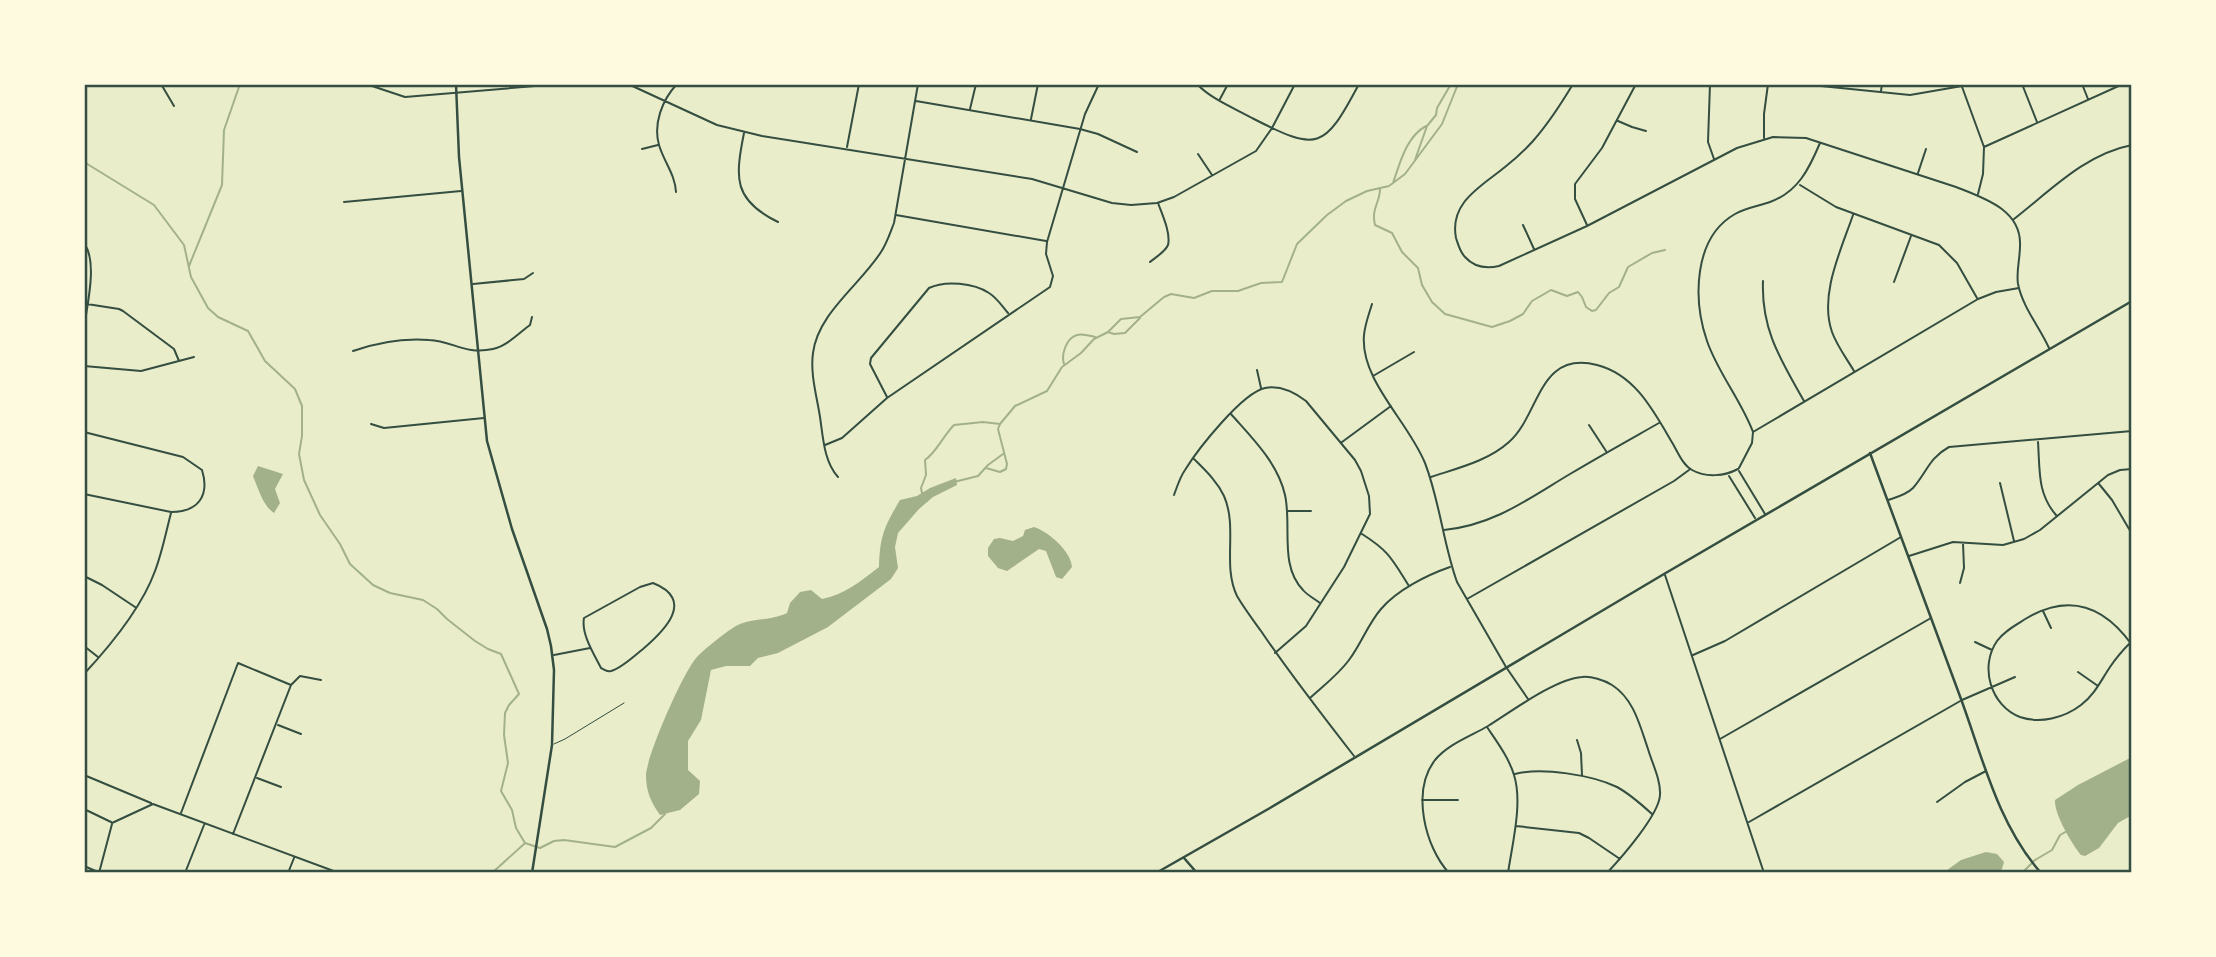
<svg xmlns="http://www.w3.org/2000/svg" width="2216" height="957" font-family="'Archivo Narrow',sans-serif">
<rect width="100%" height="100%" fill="#e9edc9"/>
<path fill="#a3b18a" d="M258 466 283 474 275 489 280 503 274 513C263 506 258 488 253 476Z
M956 478 957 485 933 497 919 509 898 533 895 547 898 568 891 579 828 627 778 653 758 658 750 666H726L711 670 701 720 688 741V770L700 781 699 794 680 810 660 815C651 802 646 792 646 775 647 755 683 672 697 657 702 651 733 626 740 624 755 618 770 621 787 613L790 603 800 592 811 590 822 599C844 595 861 581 879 567 880 536 884 527 900 500L917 496 930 488Z
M1034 527C1049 532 1071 551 1072 567L1062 579 1056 577 1046 551 1039 549 1007 571 998 568 988 556V548L994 539 1000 538 1013 541 1023 536 1025 530Z
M2132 757V815L2118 823 2099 848 2085 856 2081 855C2072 844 2054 814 2055 800L2078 785Z
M1986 852 1997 854 2004 862 2002 869 1997 873H1943L1961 860Z"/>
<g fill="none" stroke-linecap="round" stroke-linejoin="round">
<path stroke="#a3b18a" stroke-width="2" d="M1415 160 1427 126 1436 115 1437 108 1451 84
M84 162 154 205 184 245 191 277 208 308 218 317 248 331 265 361 295 389 302 406V436L299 454 304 480 320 515 340 544 350 564 373 585 390 593 423 600 437 609 447 619 475 641 488 649 501 654 519 694 509 705 505 713 504 735 508 763 501 791 512 810 516 828 525 843
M1393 183C1400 163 1406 137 1426 126
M1380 189C1380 203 1371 208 1375 225L1392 233 1402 252 1418 268 1422 285 1432 302 1445 314 1492 327 1510 321 1523 314 1532 301 1551 290 1567 296 1578 292 1582 297 1586 307 1592 311 1596 310 1609 293 1619 287 1628 267 1652 253 1665 250
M189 266 222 185 224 130 240 84
M1108 332 1114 334 1125 333 1140 318
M1064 364C1061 355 1066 338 1077 335 1083 333 1090 336 1095 337
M986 468 1000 472 1006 469 1007 464 998 429 1000 424 1015 406 1047 391 1062 367 1081 353 1094 339 1108 332 1121 319 1140 317 1164 297 1171 294 1194 298 1212 291H1238L1261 283 1282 282 1297 244 1327 215 1346 201 1367 191 1389 186 1405 174 1442 124 1458 84
M954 482 978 476 988 465 1003 454
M922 493 921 488 926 475 925 460C936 453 943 436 954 425L983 422 1000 424
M525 843 540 848 554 841 564 840 615 847 651 828 665 814
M492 873 524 844
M2022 873 2035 860 2052 850 2060 835 2069 830"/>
<path stroke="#344e41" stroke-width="1" d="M554 744 565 739 624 703"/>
<path stroke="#344e41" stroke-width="2" d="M161 84 174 106
M366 84 405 97 559 84
M628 84 717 125 762 136 1032 179 1112 203 1131 205 1157 203 1174 197 1256 151 1272 128 1295 84
M1197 84C1211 99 1234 108 1252 118 1318 152 1324 150 1359 84
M1573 84C1561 104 1548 124 1533 141 1524 151 1515 159 1505 167 1482 186 1449 202 1456 238 1458 244 1460 252 1465 257 1474 267 1486 269 1499 266L1587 226 1737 148 1773 137 1806 138 1956 187C1984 198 2022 210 2020 246 2020 259 2016 272 2018 284 2023 308 2039 326 2049 348
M1710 84 1708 142 1714 159
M1801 84 1910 95 1962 86
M1961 84 1984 147 1983 174 1978 194
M2022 84 2037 122
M2082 84 2088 99
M1881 91 1882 84
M1220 99 1228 84
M916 101 1080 129 1098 134 1137 152
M970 109 976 84
M1031 119 1038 84
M1618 121 1632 127 1646 131
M744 133C735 178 733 200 778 222
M1764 138V114L1768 84
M847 147 859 84
M1984 147 2123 84
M642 149 658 145
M1198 154 1212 175
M1918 173 1926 149
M1800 185 1836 207 1939 245 1957 263 1977 298
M676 192C675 174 664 162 659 145 653 124 662 100 677 84
M344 202 461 191
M896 215 1046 241
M1853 215C1841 250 1819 295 1832 332 1837 346 1847 359 1854 371
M2014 219C2050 191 2085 154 2132 145
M1523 225 1534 249
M1587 225 1575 199V184L1602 148 1636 84
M84 243C98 262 87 305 84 328
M1150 262C1156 257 1165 252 1168 245 1171 233 1162 214 1158 203
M1763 281C1761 330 1781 360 1804 401
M1894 282 1911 236
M473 284 524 279 533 273
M87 304 119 309 123 311 174 349 179 361
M1372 304C1369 314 1365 324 1364 335 1360 380 1408 421 1425 463 1440 502 1443 543 1457 582L1506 667 1528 699
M353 351C376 343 404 338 429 340 453 341 465 355 493 349 507 346 519 333 530 325L532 317
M84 366 141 371 194 357
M1257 370 1261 388
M1373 376 1414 352
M887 397 870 364 871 358 929 288C945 280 974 283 989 293 997 298 1002 306 1008 313
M1231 414C1252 438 1278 463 1285 495 1292 526 1279 565 1303 590 1307 595 1315 599 1320 603
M371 424 384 428 484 418
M1589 425 1606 451
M84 432 183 457 202 470C210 496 198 512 171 512L84 494
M1753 432C1741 400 1718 373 1707 341 1693 300 1693 238 1735 214 1745 208 1758 206 1770 202 1798 192 1809 169 1820 143
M1342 442 1391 406
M2038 442C2040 470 2037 493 2056 515
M825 445 842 438 887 398 1050 287 1053 276 1046 254 1047 242 1085 114 1099 84
M1194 459C1205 470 1217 481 1224 496 1238 528 1222 565 1237 596 1244 608 1253 620 1261 631 1290 674 1322 715 1354 756
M1739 468 1752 443 1753 432 1978 299 1996 292 2019 288
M1739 471 1765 514
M1729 476 1755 518
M838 477C824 462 823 437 820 417 817 397 810 374 813 353 818 313 860 285 881 252 887 243 890 233 894 223L918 84
M1431 477C1458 468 1488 461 1509 442 1540 415 1538 350 1597 365 1636 375 1654 412 1673 444 1678 453 1683 465 1692 470 1706 478 1725 476 1738 469
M2000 483 2014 541
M2099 484 2112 500 2132 534
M1174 495C1177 487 1180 477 1185 470 1198 449 1242 393 1265 388 1280 385 1294 392 1306 401L1355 460 1361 471 1369 496 1370 514 1344 567 1306 626 1275 653
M1888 500C1897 497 1906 495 1913 488 1927 472 1929 458 1949 447L2132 431
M1288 511H1311
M1444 530C1494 525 1528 499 1570 474 1600 456 1629 440 1659 423
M1362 534C1389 551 1392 559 1409 586
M1909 556 1953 542 2003 545 2024 539 2040 530 2108 475 2120 470 2132 469
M1665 575 1764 873
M84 576 102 585 135 607
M653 583C696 600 664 631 643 649 634 656 622 668 611 671 606 672 605 670 601 668 594 654 581 634 584 618L640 587Z
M1960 583 1964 568 1963 543
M1467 599 1674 481 1689 470
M2043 611 2051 628
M1975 642 1992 650
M2132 642 2130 643C2123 650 2116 658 2110 667 2100 682 2095 694 2081 705 2064 718 2040 724 2020 717 1991 706 1979 667 1997 641 2004 631 2016 625 2027 618 2070 593 2104 606 2132 645
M84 646 98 657
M554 655 590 648
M1693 655 1725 641 1901 537
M2078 672 2098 686
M84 674C110 646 142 607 155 571 162 553 166 532 171 513
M1310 698C1323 686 1338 675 1349 660 1361 644 1368 624 1381 609 1397 590 1427 575 1450 567
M278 725 301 734
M1487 727C1497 742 1509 758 1514 775 1523 803 1512 845 1508 873
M1720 739 1931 618
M1577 740 1581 753 1582 775
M1515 774C1542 767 1592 775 1617 787 1630 794 1641 804 1652 814
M84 775 151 803
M257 778 281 787
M1422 800H1458
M1937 802 1965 782 1986 771
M84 809 111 822
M181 813 238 663 291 685
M1749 822 1962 700 2015 677
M112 823 153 804 339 873
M1516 826 1579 833 1589 838 1620 859
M233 834 291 685 300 676 321 680
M84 866 98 872
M99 873 112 824
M185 873 204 825
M288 873 294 858
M1449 873C1425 847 1411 791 1435 760 1448 744 1471 736 1488 726 1512 711 1555 679 1582 677 1591 676 1604 680 1612 685 1634 699 1640 726 1648 749 1652 763 1661 780 1660 795 1659 815 1621 858 1607 873"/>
<path stroke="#344e41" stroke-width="2.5" d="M1870 453C1900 535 1931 617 1961 699 1983 759 1998 824 2041 873
M1184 858 1197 873"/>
<path stroke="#344e41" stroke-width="2.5" d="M456 84 459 157 487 441 512 529 547 629 551 646 554 670 552 745 532 873
M1156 873 1270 808 1664 574 2132 301"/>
</g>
<rect width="2216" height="957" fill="none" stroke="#fefae0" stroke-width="172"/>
<rect x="86" y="86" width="2044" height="785" fill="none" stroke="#344e41" stroke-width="2.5"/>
</svg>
